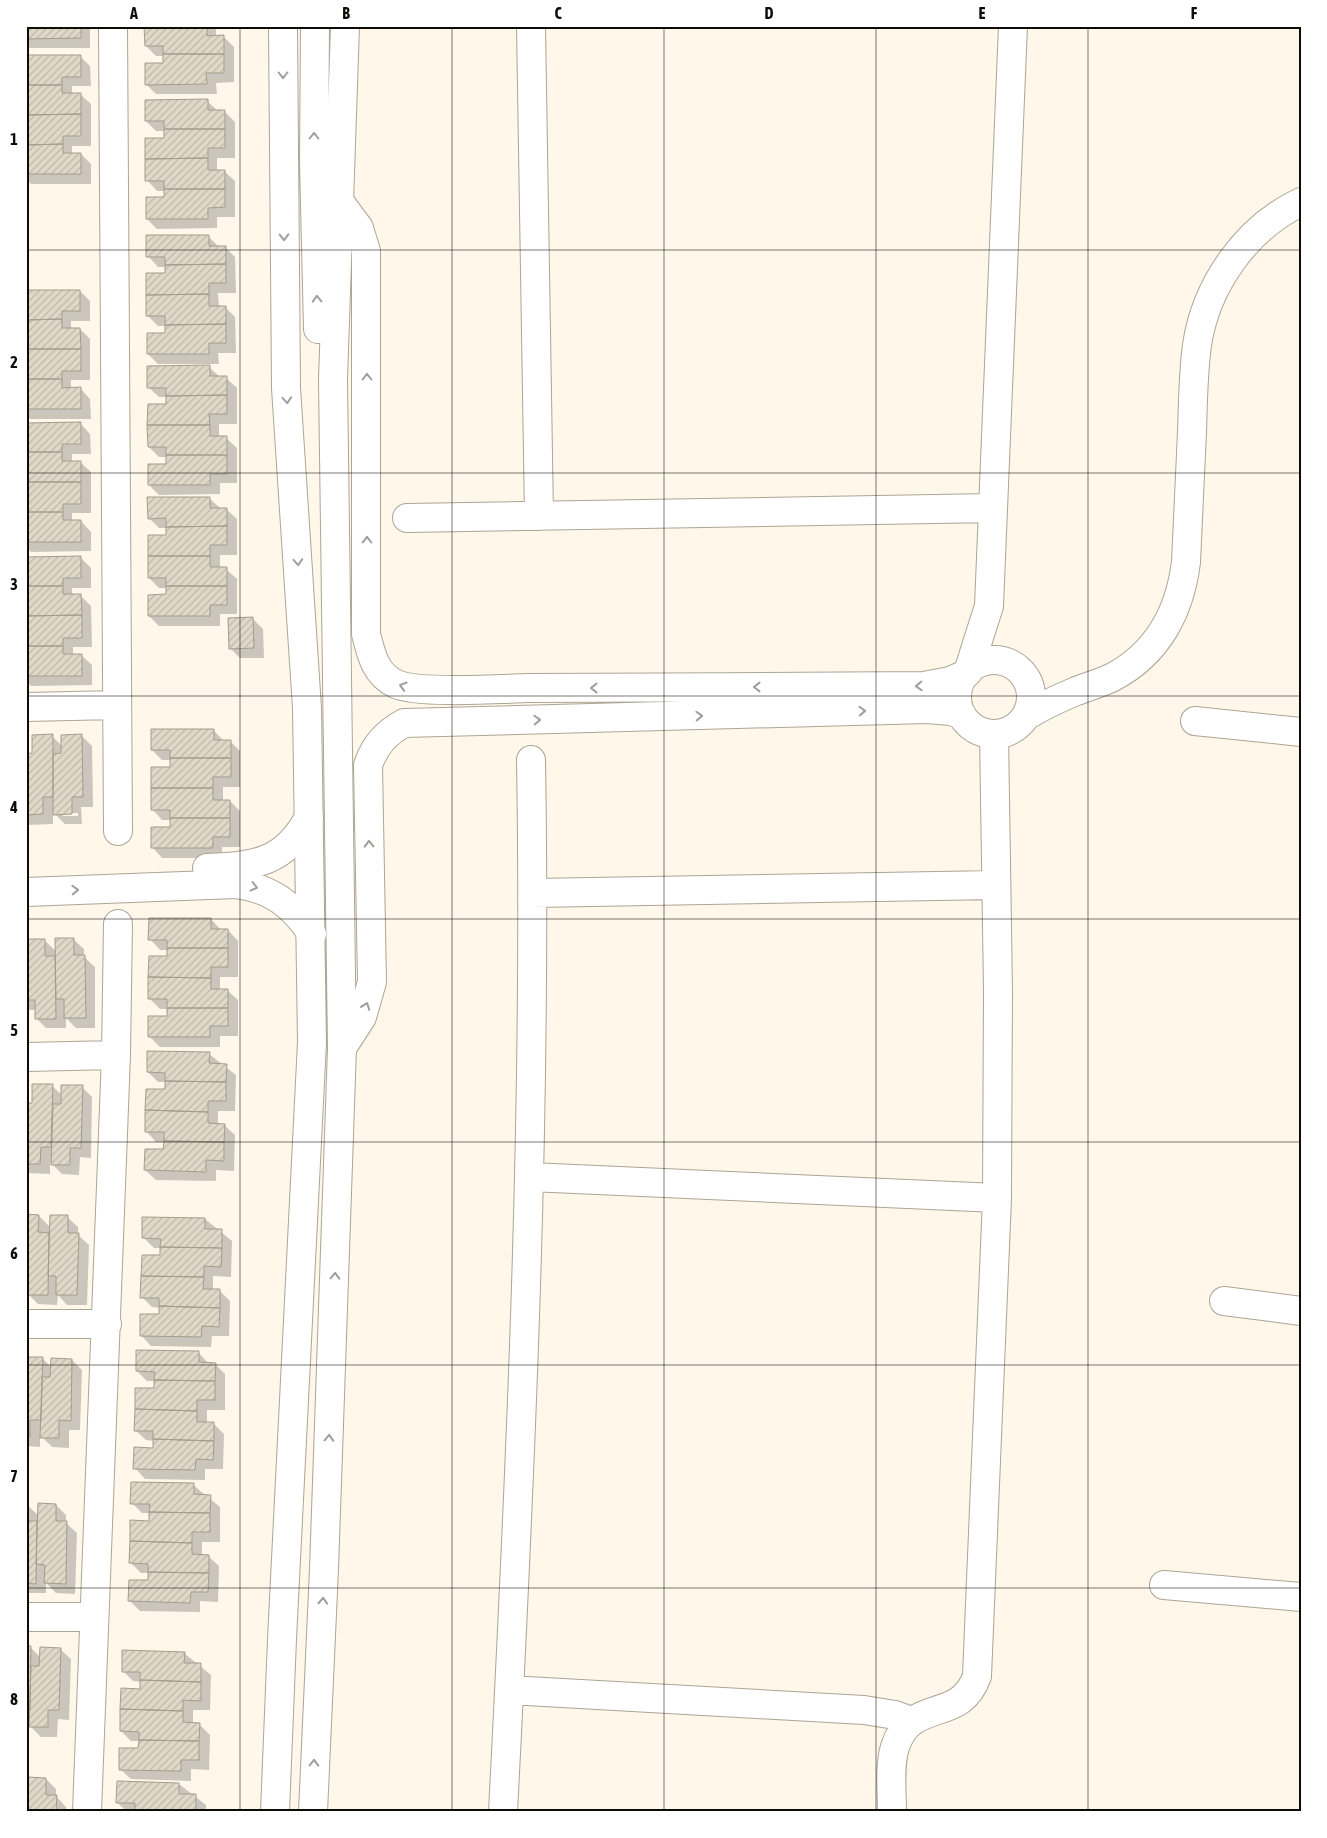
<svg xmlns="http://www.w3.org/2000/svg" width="1327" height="1838" font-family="'Asap Condensed',sans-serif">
<defs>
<pattern id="building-hatch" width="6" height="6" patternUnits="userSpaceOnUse" patternTransform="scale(1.25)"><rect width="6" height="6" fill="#e0d8c8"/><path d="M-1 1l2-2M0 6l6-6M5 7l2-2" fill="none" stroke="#bfb8aa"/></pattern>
</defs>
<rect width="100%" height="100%" fill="#fef7ea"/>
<path fill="#0003" fill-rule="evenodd" d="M26 26H88L90 29V48H30L26 45Z
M146 26H216V37H224L234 47V82L216 83 217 94H156L146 84 165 64V56H156L146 46Z
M26 56H80L90 66 91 86H72V94H80L91 104V146H72V154H81L91 164V184H31L26 179Z
M207 101 218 111H224L235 122V158H217V171H224L235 181V217H217V228L157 229 147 219 165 199V191H157L147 180 166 139 165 131H156L146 121Z
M208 236 218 246 225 247 235 257 236 293H218L219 307H225L235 317 236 353H218L219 364H158L148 354 167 334V326H158L148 316 166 274V267H158L148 256Z
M26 291H80L90 301V321H71V329H80L90 339V380H71V389L80 388 90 399 91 419H30L26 415Z
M209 367 220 377 226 378 237 388V424H219V438H226L237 448V483H220V494L159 495 149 485 168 465V457H159L149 447 168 405 167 397H159L148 387Z
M80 423 90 434 91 454H72V462H80L91 472V513H72V521H81L91 532V551L31 552 26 547V424Z
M209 498 220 508 226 509 237 519V555H220V569H226L237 579V614H220V626H159L149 616 168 596V588H159L149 578 168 536V528H159L149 518Z
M26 558H81L91 568V588H72V596H81L91 606 92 647H73V655H81L92 665V685L31 686 26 681Z
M253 619 263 629 264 658H240L230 648Z
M213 730 223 740 230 741 240 751V787H223V801H230L240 811V847H222V858H162L152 847 171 828V820H162L152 809 171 768V760H162L152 750Z
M52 736 62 746 82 736 92 746 93 807H81L82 824H65L53 812V824L26 825V755H33ZM63 813H78V816H63Z
M211 919 221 930H228L238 941V977H220V990H227L238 1000V1036H220V1047H160L150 1037 168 1017V1009H160L150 999 168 957V950H160L150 939Z
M73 939 84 949V957L95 967V1028H76L66 1018V1028H46L36 1018V1010H28V1029H26V940H44L57 952Z
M209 1054 236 1075 235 1111H218V1125H224L235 1135 234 1171 216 1170V1181L156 1180 145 1170 165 1150V1142H156L146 1131 166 1090 167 1082H158L148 1072Z
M52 1086 62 1095 82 1087 92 1097 91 1158 80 1157 79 1175 62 1174 50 1162V1174L26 1173V1104H33Z
M26 1216H39L51 1228 67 1217 78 1227V1235L89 1245 87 1305H67L58 1295 57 1305 38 1304 28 1294Z
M205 1219 232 1241 231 1277 213 1276V1290L220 1291 230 1301 229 1336H212L211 1347 151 1346 141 1335 160 1316V1308L152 1307 142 1297 162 1256V1248H154L143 1237Z
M198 1352 209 1364H215L225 1374V1410H207V1423L214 1424 224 1434 223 1469H205V1480L145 1479 135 1468 154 1449V1441L146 1440 135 1430 155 1389 156 1381H147L137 1371Z
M26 1358H42L52 1368 72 1360 82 1370 80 1430H69V1448L52 1447 40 1435V1447L26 1446Z
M193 1485 220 1507V1542H202V1556H208L219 1566 218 1602 200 1601V1612L140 1611 130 1601 149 1581V1573H141L130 1562 150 1522 151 1513H142L132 1503Z
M26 1504 39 1516 56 1505 66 1515V1523L77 1533 75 1594 56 1593 46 1583V1593H26Z
M26 1648H31L41 1658 60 1649 71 1659 69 1720 58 1719 57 1737H41L29 1725 28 1736H26Z
M184 1653 211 1675 210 1710H193V1724H199L210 1735 209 1770 191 1769V1781L131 1779 120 1769 140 1750V1741H131L121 1731 141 1690V1682L133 1681 123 1671Z
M46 1779 56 1789V1796L66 1807V1812H26V1788L29 1791Z
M179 1784 206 1805V1812H127L117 1802Z"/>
<path fill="url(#building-hatch)" stroke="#a49c8d" d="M26 26H81V38L26 39Z
M144 26H207V36L224 35V54H163V46H145Z
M163 54H224V73H206L207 84 145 85V63H163Z
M26 55H81V77H62V85H26Z
M26 85H62V93H81V114L26 115Z
M208 99V110H225V129H164V121H145V100Z
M81 114V136H63V144L26 145V115Z
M164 129H225V148H208V158L145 159V138H164Z
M63 144V153H81V174H26V145Z
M208 158V170H225V189H164V181H145V159Z
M164 189H225V207L208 208V219H146V197H164Z
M146 235H209V246H226V264L165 265V257H146Z
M226 264V283H209V294L146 295V273H165V265Z
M26 290H80V311H62V319L26 320Z
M209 294V306H226V324L165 325V316H146V295Z
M62 319V328H80L81 349H26V320Z
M226 324V343H209V354H147V333H165V325Z
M26 349H81V371H62V379H26Z
M210 365V376H227V395L166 396V388H147V366Z
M26 379H62V388L81 387V409H26Z
M227 395V414H209L210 425H147L148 404H166V396Z
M81 422V444H62V452H26V423Z
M147 425H210V436H227V455H166V447H148Z
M26 452H62V461H81V482H26Z
M166 455H227V474H210V485H148V464H166Z
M26 482H81V504H63V512H26Z
M147 497H210V508H227V526L166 527V518L148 519Z
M26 512H63V520H81V542H26Z
M227 526V545H210V556H148V535H166V527Z
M81 556V578H63V586H26V557Z
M148 556H210V567H227V586H166V578H148Z
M26 586H63V594H81L82 615 26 616Z
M166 586H227V605H210V616H148V595L166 594Z
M82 615V638H63V646H26V616Z
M253 617 254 648 229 649 228 618Z
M26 646H63V654H82V676H26Z
M151 729H214V740H231V758H170V750H151Z
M53 734V797H43V814L26 815V754L32 753V735Z
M82 734 83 797H72V814L53 815V754L61 753V735Z
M170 758H231V777H213V788H151V767H170Z
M151 788H213V800H230V818H170V810H151Z
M170 818H230V837H213V848H151V827H170Z
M149 918H211V929H228V948H167V940H148Z
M55 938H74V955H85L86 1018H64V999H56Z
M26 939H45V956H55L56 1019H35V1000H27Z
M167 948H228V967H211V978L148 977 149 956H167Z
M148 977 211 978V989H228V1008H167V999H148Z
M167 1008H228V1026H210V1037H148V1016H167Z
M147 1051 210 1052 209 1063 227 1064 226 1082 165 1081V1073L147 1072Z
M165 1081 226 1082V1101H208V1112L145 1110 146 1089H165Z
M32 1084H53L51 1147H41L40 1164H26V1103H32Z
M61 1085H83L81 1148H70V1165H51L53 1104H61Z
M145 1110 208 1112V1123L225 1124 224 1142 164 1141V1132H145Z
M164 1141 224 1142V1161L206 1160V1172L144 1170 145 1149H163Z
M26 1214 39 1215 38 1232 49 1233 48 1295H27Z
M50 1215H68V1233H79L77 1295H56V1276H48Z
M142 1217 205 1218V1229H222V1248L160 1247 161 1239 142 1238Z
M160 1247 222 1248 221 1267 204 1266V1277L141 1276 142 1255H160Z
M141 1276 204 1277 203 1289H220V1308L159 1306V1298H140Z
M159 1306 220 1308 219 1327 202 1326 201 1337 140 1336V1314H159Z
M136 1350 199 1351V1362L216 1363 215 1381 154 1380 155 1372 136 1371Z
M26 1357H43L41 1420H30V1437H26Z
M51 1358 72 1359 71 1421 59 1420V1438H40L42 1377H50Z
M154 1380 215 1381V1400H197V1411L135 1409V1388H154Z
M135 1409 197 1411V1422H214V1441L153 1439V1431H134Z
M153 1439 214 1441 213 1460 196 1459 195 1470 133 1469 134 1447 153 1448Z
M131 1482 194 1483V1494L211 1495 210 1513 149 1512 150 1504H130Z
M26 1503 27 1521H37L36 1584 26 1583Z
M38 1503 56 1504V1521H67L66 1584 44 1583 45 1565 36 1564Z
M149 1512 210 1513V1532H192V1543L130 1541V1520L149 1521Z
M130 1541 192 1543V1554L209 1555V1573L148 1572V1564L129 1563Z
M148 1572 209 1573 208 1592H191L190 1603 128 1601 129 1580H148Z
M26 1646H31L30 1709H26Z
M40 1647 61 1648 59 1710H48V1727H29L31 1666H39Z
M122 1650 185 1652 184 1663H201V1682L140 1680V1672H122Z
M140 1680 201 1682V1701L183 1700V1711L120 1709 121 1688 140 1689Z
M120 1709 183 1711V1722L200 1723 199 1741 139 1740V1732L120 1731Z
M139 1740 199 1741V1760H181V1771L119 1770V1748H138Z
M28 1777 46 1778V1795H57L56 1812H27Z
M117 1781 179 1783V1794H196V1812L135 1811V1803H116Z
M1158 1810 1217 1811 1158 1812Z"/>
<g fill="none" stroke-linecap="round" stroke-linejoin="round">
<defs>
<path id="minor" d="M113 26 118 831
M531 26 539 516
M339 201 359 228 366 251V634C371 654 375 674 396 684 418 694 498 689 527 688 659 688 792 687 924 686L950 681 966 674
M407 518 993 508
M957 697a37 37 0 1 1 74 0a37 37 0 1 1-74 0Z
M968 672 989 606 1013 26
M26 707 117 705
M1026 716C1041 707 1057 699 1074 692 1086 687 1101 683 1113 677 1158 653 1180 611 1186 562 1188 519 1190 476 1192 432 1193 403 1193 374 1197 345 1206 285 1246 228 1301 202
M1195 721 1301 732
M207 868C255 866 285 863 309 817
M26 892 236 884C271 888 293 905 312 934
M533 893 996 885
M342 1048 362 1017 372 982 368 765C375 745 386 733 404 723L927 709 951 711 962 715
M26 1057 116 1055
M530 1177 997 1198
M1224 1301 1301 1311
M26 1324H107
M1164 1585 1301 1597
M26 1617H94
M509 1690 864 1710 895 1715 911 1721
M87 1812 116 1055 118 924
M503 1812C521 1461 537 1111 531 760
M892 1812C892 1791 889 1766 895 1747 911 1696 960 1725 977 1676L997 1198 998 990 994 734"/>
<path id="tertiary" d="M315 26 314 164 318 329
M275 1812 282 1639 312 1042 307 708 286 388 283 26
M313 1812 324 1569 342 1048 333 380 345 26"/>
</defs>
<use href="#minor" stroke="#ada596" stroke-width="30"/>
<use href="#tertiary" stroke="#ada596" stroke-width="30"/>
<use href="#minor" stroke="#fff" stroke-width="28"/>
<use href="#tertiary" stroke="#fff" stroke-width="28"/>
</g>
<defs><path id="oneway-chevron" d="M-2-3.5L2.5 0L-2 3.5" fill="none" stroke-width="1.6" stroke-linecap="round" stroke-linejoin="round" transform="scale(1.25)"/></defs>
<g stroke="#9f9e9c">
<use href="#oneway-chevron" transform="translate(283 75) rotate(90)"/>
<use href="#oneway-chevron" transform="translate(314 136) rotate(-90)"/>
<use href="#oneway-chevron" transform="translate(284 237) rotate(89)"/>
<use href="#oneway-chevron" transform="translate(317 299) rotate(-92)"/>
<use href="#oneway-chevron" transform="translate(367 377) rotate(-90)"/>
<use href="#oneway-chevron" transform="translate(287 400) rotate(86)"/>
<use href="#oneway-chevron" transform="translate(367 540) rotate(-90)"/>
<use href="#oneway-chevron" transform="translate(298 562) rotate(86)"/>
<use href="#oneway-chevron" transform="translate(403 686) rotate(-163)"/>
<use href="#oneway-chevron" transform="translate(919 686) rotate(178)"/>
<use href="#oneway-chevron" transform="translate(757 687) rotate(180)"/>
<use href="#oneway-chevron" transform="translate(594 688) rotate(180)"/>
<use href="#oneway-chevron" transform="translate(862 711) rotate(-2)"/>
<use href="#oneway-chevron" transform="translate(699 716) rotate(-2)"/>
<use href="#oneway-chevron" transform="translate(537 720) rotate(-2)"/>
<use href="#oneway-chevron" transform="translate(369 844) rotate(-92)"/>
<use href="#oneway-chevron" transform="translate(254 887) rotate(14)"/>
<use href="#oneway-chevron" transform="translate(75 890) rotate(-2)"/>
<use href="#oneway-chevron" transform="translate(366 1006) rotate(-70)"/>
<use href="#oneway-chevron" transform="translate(335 1276) rotate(-88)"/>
<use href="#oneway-chevron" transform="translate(329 1438) rotate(-88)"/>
<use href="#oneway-chevron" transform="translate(323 1601) rotate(-87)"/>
<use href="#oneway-chevron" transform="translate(314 1763) rotate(-89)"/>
</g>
<path fill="none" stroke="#0e0c07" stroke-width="1" stroke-opacity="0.55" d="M240 26V1812M452 26V1812M664 26V1812M876 26V1812M1088 26V1812M26 250H1301M26 473H1301M26 696H1301M26 919H1301M26 1142H1301M26 1365H1301M26 1588H1301"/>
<rect width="1327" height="1838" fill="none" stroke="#ffffff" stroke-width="55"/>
<rect x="28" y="28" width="1272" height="1782" fill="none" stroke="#0e0c07" stroke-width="2"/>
<g font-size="16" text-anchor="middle" font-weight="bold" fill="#0e0c07">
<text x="134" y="19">A</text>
<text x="346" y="19">B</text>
<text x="558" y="19">C</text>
<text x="769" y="19">D</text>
<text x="982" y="19">E</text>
<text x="1194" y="19">F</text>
<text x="14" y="145">1</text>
<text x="14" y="368">2</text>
<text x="14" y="590">3</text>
<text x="14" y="813">4</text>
<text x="14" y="1036">5</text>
<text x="14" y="1259">6</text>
<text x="14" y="1482">7</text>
<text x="14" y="1705">8</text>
</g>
</svg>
